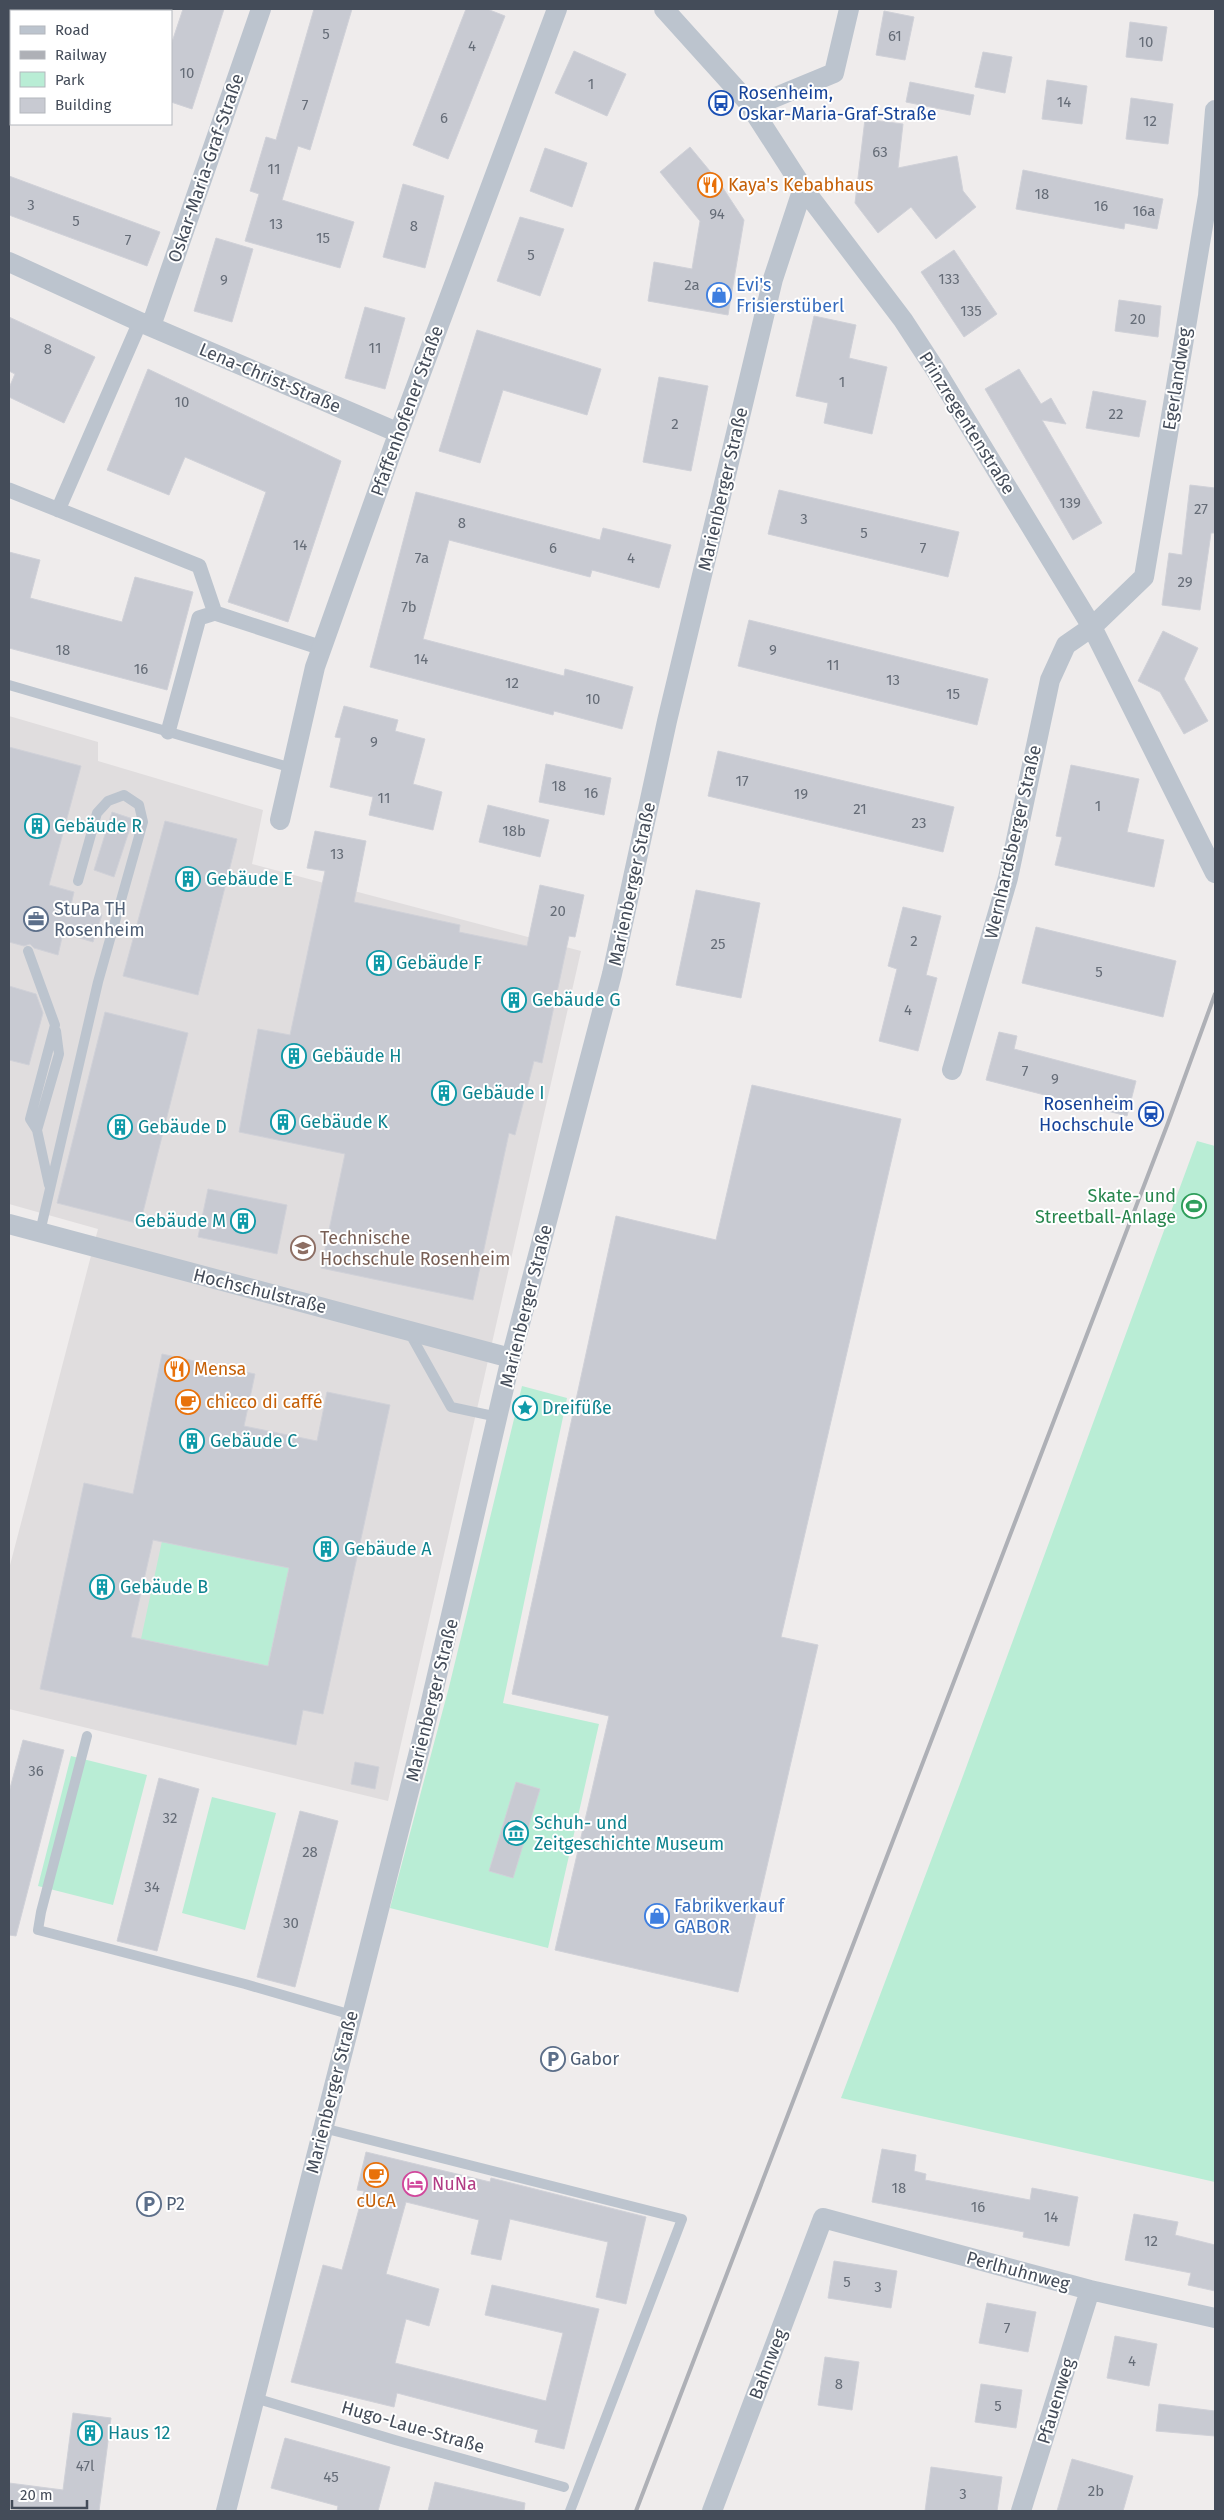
<svg xmlns="http://www.w3.org/2000/svg" width="1224" height="2520" font-family="'Fira Sans',sans-serif">
<rect width="100%" height="100%" fill="#efecec"/>
<path fill="#e0ddde" d="M9 716 98 742V761L263 810 252 864 581 951 388 1801 9 1709V1569L98 1229 9 1204Z"/>
<path fill="#b9edd5" d="M1197 1141 1215 1146V2182L841 2098 960 1784Z
M522 1386 567 1398 503 1703 599 1724 548 1948 390 1908 449 1687Z
M162 1541 289 1568 268 1666 141 1639Z
M71 1756 147 1775 113 1905 38 1886Z
M212 1797 276 1813 245 1930 182 1913Z"/>
<path fill="#c8cad2" stroke="#d0d1d8" fill-rule="evenodd" d="M183 9H224L192 109 171 102V45Z
M314 9H352L310 150 298 146 282 200 354 222 340 268 245 241 259 194 250 191 266 137 276 140Z
M466 9H487L505 16 448 159 413 145Z
M884 11 914 17 905 60 876 55Z
M1130 22 1167 27 1162 61 1126 57Z
M574 51 626 74 607 116 555 93Z
M983 52 1012 57 1005 93 975 87Z
M1047 80 1087 86 1082 124 1042 119Z
M910 82 974 95 970 115 906 102Z
M1131 98 1173 104 1168 144 1126 139Z
M865 119 903 124 898 168 957 156 963 191 976 207 936 239 911 207 878 233 855 203Z
M690 147 719 182 744 220 728 315 648 301 654 262 692 269 700 221 660 172Z
M545 148 587 163 572 207 530 191Z
M1023 170 1163 199 1157 229 1125 223 1124 229 1016 209Z
M9 176 160 232 147 266 9 215Z
M403 184 444 196 425 268 383 257Z
M520 217 564 229 540 296 497 281Z
M216 238 253 249 232 322 194 311Z
M954 250 997 314 964 337 921 272Z
M1119 300 1161 306 1158 337 1115 331Z
M365 307 405 318 385 389 345 378Z
M814 316 856 325 849 358 887 367 872 434 824 423 828 403 796 396Z
M9 317 95 357 64 423 9 397V388L15 374 9 371Z
M477 330 601 369 587 415 503 390 480 463 439 451Z
M148 369 341 461 288 622 228 602 266 492 185 457 169 495 107 470Z
M1019 369 1041 404 1051 398 1066 424 1042 420 1102 523 1073 540 985 389Z
M659 377 708 386 691 471 643 462Z
M1093 391 1146 401 1139 437 1086 428Z
M1190 485 1215 488V533H1211L1200 610 1162 605 1169 553 1182 555Z
M779 490 959 532 948 577 768 534Z
M416 492 600 540 603 528 671 545 659 588 592 570 590 577 449 540 423 639 564 676 565 669 633 687 622 729 554 711 553 715 370 667Z
M9 552 40 560 30 598 122 622 135 577 193 592 167 690 9 648Z
M749 620 988 679 977 725 738 666Z
M1163 631 1198 648 1184 679 1208 721 1184 734 1160 692 1138 681Z
M344 706 398 720 395 731 425 739 413 784 442 792 433 830 369 815 373 797 330 787 341 738 335 737Z
M9 747 81 766 49 885 74 892 71 905 102 915 93 942 63 933 58 955 34 948 30 944 24 946 9 942Z
M718 751 954 807 943 852 708 796Z
M546 764 611 778 604 815 539 802Z
M1071 765 1139 779 1127 832 1164 840 1154 887 1055 865 1062 837 1056 836Z
M488 805 549 820 540 857 479 842Z
M112 812 133 819 114 877 94 870Z
M165 821 237 839 198 995 123 976Z
M315 831 366 841 354 902 460 925 459 932 527 946 540 885 584 895 575 937 569 936 542 1063 534 1061 515 1135 509 1133 473 1300 321 1268 345 1154 239 1132 258 1029 290 1035 325 871 307 868Z
M696 890 760 903 741 998 676 985Z
M903 907 941 916 926 975 937 978 918 1051 879 1041 897 969 888 966Z
M1036 927 1176 961 1163 1017 1022 983Z
M9 986 36 994 43 1013 29 1065 9 1060Z
M105 1012 188 1033 140 1224 57 1203Z
M999 1032 1017 1036 1014 1049 1136 1081 1127 1116 986 1080Z
M752 1085 901 1119 781 1637 818 1645 738 1992 555 1950 609 1716 512 1694 616 1216 716 1240Z
M208 1189 287 1205 277 1254 198 1237Z
M162 1354 255 1374 244 1426 317 1441 327 1392 390 1405 323 1714 303 1710 296 1745 40 1689 84 1483 133 1494ZM153 1540 289 1568 268 1666 131 1637Z
M23 1740 64 1750 16 1936 9 1935V1792Z
M355 1762 379 1767 375 1789 351 1784Z
M159 1778 199 1789 157 1951 117 1941Z
M516 1782 540 1789 513 1878 489 1871Z
M300 1811 338 1821 295 1987 257 1977Z
M882 2149 916 2155 914 2171 926 2174 925 2180 1030 2200 1032 2188 1078 2197 1069 2246 1023 2237 1024 2232 872 2202Z
M366 2152 490 2182 491 2178 646 2217 626 2304 596 2297 608 2242 510 2219 501 2260 471 2254 479 2220 406 2202 386 2274 439 2289 429 2326 406 2319 395 2363 546 2401 563 2333 485 2315 492 2285 599 2309 564 2449 535 2442 538 2430 397 2393 394 2407 291 2382 323 2265 342 2270 364 2191 357 2190Z
M1134 2214 1178 2222 1175 2235 1215 2245V2291L1188 2285 1191 2273 1125 2260Z
M834 2261 897 2271 891 2308 828 2298Z
M987 2303 1036 2312 1028 2352 979 2343Z
M1115 2336 1157 2344 1149 2386 1107 2378Z
M825 2357 859 2362 852 2410 818 2405Z
M981 2384 1022 2390 1016 2428 975 2422Z
M1159 2404 1215 2411V2436L1156 2431Z
M73 2413 111 2418 99 2511H36L9 2508V2483L63 2490Z
M285 2438 390 2467 378 2511H337L338 2506 271 2488Z
M1072 2459 1133 2476 1123 2511H1057Z
M931 2467 1002 2477 997 2511H925Z
M435 2482 525 2503 524 2511H428Z"/>
<g fill="none" stroke-linecap="round" stroke-linejoin="round">
<path stroke="#bcc4ce" stroke-width="10" d="M9 685 292 768
M28 951 55 1025 30 1119 37 1130 49 1185
M37 1130 59 1054 56 1031
M40 1232 98 982 143 822 139 805 124 795 108 801 97 813 78 881
M409 1332 451 1407 498 1417
M87 1736 41 1912 38 1930 245 1984 352 2015
M323 2128 682 2219 570 2511
M255 2398 395 2440 564 2487"/>
<path stroke="#bcc4ce" stroke-width="15" d="M9 490 199 566 215 613 322 648
M58 510 140 322
M168 732 199 618 215 613"/>
<path stroke="#bcc4ce" stroke-width="20" d="M664 9 747 101 803 188 903 320 935 369 1092 627 1215 873
M753 111 771 99 834 73 849 9
M9 262 140 322 399 433
M151 326 261 9
M280 820 315 667 393 448 557 9
M952 1070 1008 878 1050 680 1066 645 1092 627 1144 577 1208 196 1215 110
M9 1224 511 1358
M226 2511 421 1744 511 1358 612 974 667 721 773 279 803 188
M712 2511 823 2218 1090 2290 1215 2318
M1021 2511 1090 2290"/>
<path stroke="#aeb0b6" stroke-width="4" d="M636 2511 1168 1123 1215 994"/>
</g>
<defs>
<symbol id="bus-ring" viewBox="-11 -11 22 22"><circle r="9.5" fill="#fff" stroke="#1a4fb4" stroke-width="1.5"/><path d="M-5-6H5V4H4V6H2V4H-2V6H-4V4H-5ZM-3.5-4V0h7V-4ZM-3.5 1.2v1.5H-2V1.2ZM2 1.2v1.5H3.5V1.2Z" fill="#1a4fb4"/></symbol>
<symbol id="restaurant-ring" viewBox="-11 -11 22 22"><circle r="9.5" fill="#fff" stroke="#e8710a" stroke-width="1.5"/><path d="M-5-6h1v4h1v-4h1v4h1v-4h1v5L-1.5 .5V6h-2V.5L-5-1ZM5-6V6H3V1.5H1.5Q1.5-4 5-6Z" fill="#e8710a"/></symbol>
<symbol id="shop-ring" viewBox="-11 -11 22 22"><circle r="9.5" fill="#fff" stroke="#3f7fe0" stroke-width="1.5"/><path d="M-5-2.5h2.3a2.7 3.5 0 0 1 5.4 0H5L5.5 6h-11ZM-1.5-2.5h3a1.5 2.3 0 0 0-3 0Z" fill="#3f7fe0"/></symbol>
<symbol id="building-ring" viewBox="-11 -11 22 22"><circle r="9.5" fill="#fff" stroke="#0f9aa8" stroke-width="1.5"/><path d="M-4-6H4V6H1V3H-1V6H-4ZM-2.5-4.3h1.7v1.8h-1.7ZM.8-4.3h1.7v1.8H.8ZM-2.5-1h1.7V.8h-1.7ZM.8-1h1.7V.8H.8Z" fill="#0f9aa8"/></symbol>
<symbol id="office-ring" viewBox="-11 -11 22 22"><circle r="9.5" fill="#fff" stroke="#5c6f8a" stroke-width="1.5"/><path d="M-6-3h4V-5.5h4V-3h4V5H-6ZM-1-4.5V-3h2v-1.5ZM-6 0V1H6V0Z" fill="#5c6f8a"/></symbol>
<symbol id="station-ring" viewBox="-11 -11 22 22"><circle r="9.5" fill="#fff" stroke="#1a4fb4" stroke-width="1.5"/><path d="M-3-6H3Q5-6 5-4V2Q5 4 3 4L4.5 6H3L1.5 4h-3L-3 6H-4.5L-3 4Q-5 4-5 2V-4Q-5-6-3-6ZM-3.5-4v3h7v-3ZM-3.5 1v1.5H-2V1ZM2 1v1.5H3.5V1Z" fill="#1a4fb4"/></symbol>
<symbol id="stadium-ring" viewBox="-11 -11 22 22"><circle r="9.5" fill="#fff" stroke="#2e9e5b" stroke-width="1.5"/><path d="M0-5a6.5 5 0 1 0 0 10a6.5 5 0 1 0 0-10ZM-3.5-1.8h7v3.6h-7Z" fill="#2e9e5b"/></symbol>
<symbol id="university-ring" viewBox="-11 -11 22 22"><circle r="9.5" fill="#fff" stroke="#8d6e63" stroke-width="1.5"/><path d="M0-5L7-2L0 1L-7-2ZM-4 1L0 2.5L4 1V4Q0 6-4 4Z" fill="#8d6e63"/></symbol>
<symbol id="cafe-ring" viewBox="-11 -11 22 22"><circle r="9.5" fill="#fff" stroke="#e8710a" stroke-width="1.5"/><path d="M-5.5-4.5H6V0H3Q3 3.5 0 3.5H-2.5Q-5.5 3.5-5.5 0ZM3-3.2v2h1.7v-2ZM-6 4.5H4V6H-6Z" fill="#e8710a"/></symbol>
<symbol id="sight-ring" viewBox="-11 -11 22 22"><circle r="9.5" fill="#fff" stroke="#0f9aa8" stroke-width="1.5"/><path d="M0-6L1.8-2.2L6-1.7L2.9 1.2L3.7 5.4L0 3.3L-3.7 5.4L-2.9 1.2L-6-1.7L-1.8-2.2Z" fill="#0f9aa8"/></symbol>
<symbol id="museum-ring" viewBox="-11 -11 22 22"><circle r="9.5" fill="#fff" stroke="#0f9aa8" stroke-width="1.5"/><path d="M0-6L6-3V-2H-6V-3ZM-5-1h2V3h-2ZM-1-1h2V3h-2ZM3-1h2V3H3ZM-6 4H6V6H-6Z" fill="#0f9aa8"/></symbol>
<symbol id="parking-ring" viewBox="-11 -11 22 22"><circle r="9.5" fill="#fff" stroke="#5c6f8a" stroke-width="1.5"/><path d="M-3.5-5.5H1a3.5 3.5 0 0 1 0 7H-1V5.5H-3.5ZM-1-3.4V-.6H.8a1.4 1.4 0 0 0 0-2.8Z" fill="#5c6f8a"/></symbol>
<symbol id="hotel-ring" viewBox="-11 -11 22 22"><circle r="9.5" fill="#fff" stroke="#d1479c" stroke-width="1.5"/><path d="M-6-4.5h1.5V1H6V5H4.5V3h-9V5H-6ZM-4 0a1.8 1.8 0 1 1 3.6 0ZM.5 0V-2.5h3Q6-2.5 6 0Z" fill="#d1479c"/></symbol>
</defs>
<g fill-rule="evenodd">
<use href="#bus-ring" x="707" y="89" width="28" height="28"/>
<use href="#restaurant-ring" x="696" y="171" width="28" height="28"/>
<use href="#shop-ring" x="705" y="281" width="28" height="28"/>
<use href="#building-ring" x="23" y="812" width="28" height="28"/>
<use href="#building-ring" x="174" y="865" width="28" height="28"/>
<use href="#office-ring" x="22" y="905" width="28" height="28"/>
<use href="#building-ring" x="365" y="949" width="28" height="28"/>
<use href="#building-ring" x="500" y="986" width="28" height="28"/>
<use href="#building-ring" x="280" y="1042" width="28" height="28"/>
<use href="#building-ring" x="430" y="1079" width="28" height="28"/>
<use href="#station-ring" x="1137" y="1100" width="28" height="28"/>
<use href="#building-ring" x="269" y="1108" width="28" height="28"/>
<use href="#building-ring" x="106" y="1113" width="28" height="28"/>
<use href="#stadium-ring" x="1180" y="1192" width="28" height="28"/>
<use href="#building-ring" x="229" y="1207" width="28" height="28"/>
<use href="#university-ring" x="289" y="1234" width="28" height="28"/>
<use href="#restaurant-ring" x="163" y="1355" width="28" height="28"/>
<use href="#cafe-ring" x="174" y="1388" width="28" height="28"/>
<use href="#sight-ring" x="511" y="1394" width="28" height="28"/>
<use href="#building-ring" x="178" y="1427" width="28" height="28"/>
<use href="#building-ring" x="312" y="1535" width="28" height="28"/>
<use href="#building-ring" x="88" y="1573" width="28" height="28"/>
<use href="#museum-ring" x="502" y="1819" width="28" height="28"/>
<use href="#shop-ring" x="643" y="1902" width="28" height="28"/>
<use href="#parking-ring" x="539" y="2045" width="28" height="28"/>
<use href="#cafe-ring" x="362" y="2161" width="28" height="28"/>
<use href="#hotel-ring" x="401" y="2170" width="28" height="28"/>
<use href="#parking-ring" x="135" y="2190" width="28" height="28"/>
<use href="#building-ring" x="76" y="2419" width="28" height="28"/>
</g>
<g text-anchor="middle" dominant-baseline="central" stroke-width="4" stroke-linejoin="round" paint-order="stroke">
<g font-size="15" fill="#656c77">
<text x="326" y="34">5</text>
<text x="895" y="36">61</text>
<text x="1146" y="42">10</text>
<text x="472" y="46">4</text>
<text x="187" y="73">10</text>
<text x="591" y="84">1</text>
<text x="1064" y="102">14</text>
<text x="305" y="105">7</text>
<text x="444" y="118">6</text>
<text x="1150" y="121">12</text>
<text x="880" y="152">63</text>
<text x="274" y="169">11</text>
<text x="1042" y="194">18</text>
<text x="31" y="205">3</text>
<text x="1101" y="206">16</text>
<text x="1144" y="211">16a</text>
<text x="717" y="214">94</text>
<text x="76" y="221">5</text>
<text x="276" y="224">13</text>
<text x="414" y="226">8</text>
<text x="323" y="238">15</text>
<text x="128" y="240">7</text>
<text x="531" y="255">5</text>
<text x="949" y="279">133</text>
<text x="224" y="280">9</text>
<text x="692" y="285">2a</text>
<text x="971" y="311">135</text>
<text x="1138" y="319">20</text>
<text x="375" y="348">11</text>
<text x="48" y="349">8</text>
<text x="842" y="382">1</text>
<text x="182" y="402">10</text>
<text x="1116" y="414">22</text>
<text x="675" y="424">2</text>
<text x="1070" y="503">139</text>
<text x="1201" y="509">27</text>
<text x="804" y="519">3</text>
<text x="462" y="523">8</text>
<text x="864" y="533">5</text>
<text x="300" y="545">14</text>
<text x="553" y="548">6</text>
<text x="923" y="548">7</text>
<text x="422" y="558">7a</text>
<text x="631" y="558">4</text>
<text x="1185" y="582">29</text>
<text x="409" y="607">7b</text>
<text x="63" y="650">18</text>
<text x="773" y="650">9</text>
<text x="421" y="659">14</text>
<text x="833" y="665">11</text>
<text x="141" y="669">16</text>
<text x="893" y="680">13</text>
<text x="512" y="683">12</text>
<text x="953" y="694">15</text>
<text x="593" y="699">10</text>
<text x="374" y="742">9</text>
<text x="742" y="781">17</text>
<text x="559" y="786">18</text>
<text x="591" y="793">16</text>
<text x="801" y="794">19</text>
<text x="384" y="798">11</text>
<text x="1098" y="806">1</text>
<text x="860" y="809">21</text>
<text x="919" y="823">23</text>
<text x="514" y="831">18b</text>
<text x="337" y="854">13</text>
<text x="558" y="911">20</text>
<text x="914" y="941">2</text>
<text x="718" y="944">25</text>
<text x="1099" y="972">5</text>
<text x="908" y="1010">4</text>
<text x="1025" y="1071">7</text>
<text x="1055" y="1079">9</text>
<text x="36" y="1771">36</text>
<text x="170" y="1818">32</text>
<text x="310" y="1852">28</text>
<text x="152" y="1887">34</text>
<text x="291" y="1923">30</text>
<text x="899" y="2188">18</text>
<text x="978" y="2207">16</text>
<text x="1051" y="2217">14</text>
<text x="1151" y="2241">12</text>
<text x="847" y="2282">5</text>
<text x="878" y="2287">3</text>
<text x="1007" y="2328">7</text>
<text x="1132" y="2361">4</text>
<text x="839" y="2384">8</text>
<text x="998" y="2406">5</text>
<text x="85" y="2466">47l</text>
<text x="331" y="2477">45</text>
<text x="1096" y="2491">2b</text>
<text x="963" y="2494">3</text>
</g>
<g font-size="18" fill="#164399" stroke="#fff" text-anchor="start">
<text x="738" y="93">Rosenheim,<tspan x="738" dy="21">Oskar-Maria-Graf-Straße</tspan></text>
<text x="1134" y="1104" text-anchor="end">Rosenheim<tspan x="1134" dy="21">Hochschule</tspan></text>
</g>
<g font-size="18" fill="#444c59" stroke="#fff">
<text transform="translate(206 168) rotate(-71)">Oskar-Maria-Graf-Straße</text>
<text transform="translate(270 378) rotate(23)">Lena-Christ-Straße</text>
<text transform="translate(1177 379) rotate(-81)">Egerlandweg</text>
<text transform="translate(407 411) rotate(-70)">Pfaffenhofener Straße</text>
<text transform="translate(967 423) rotate(58)">Prinzregentenstraße</text>
<text transform="translate(723 489) rotate(-77)">Marienberger Straße</text>
<text transform="translate(1013 842) rotate(-77)">Wernhardsberger Straße</text>
<text transform="translate(632 884) rotate(-78)">Marienberger Straße</text>
<text transform="translate(260 1291) rotate(14)">Hochschulstraße</text>
<text transform="translate(526 1306) rotate(-76)">Marienberger Straße</text>
<text transform="translate(432 1700) rotate(-76)">Marienberger Straße</text>
<text transform="translate(332 2092) rotate(-76)">Marienberger Straße</text>
<text transform="translate(1018 2271) rotate(15)">Perlhuhnweg</text>
<text transform="translate(768 2364) rotate(-69)">Bahnweg</text>
<text transform="translate(1056 2401) rotate(-73)">Pfauenweg</text>
<text transform="translate(413 2427) rotate(16)">Hugo-Laue-Straße</text>
</g>
<g font-size="18" fill="#c56008" stroke="#fff" text-anchor="start">
<text x="728" y="185">Kaya's Kebabhaus</text>
<text x="194" y="1369">Mensa</text>
<text x="206" y="1402">chicco di caffé</text>
<text x="376" y="2201" text-anchor="middle">cUcA</text>
</g>
<g font-size="18" fill="#366cbe" stroke="#fff" text-anchor="start">
<text x="736" y="285">Evi's<tspan x="736" dy="21">Frisierstüberl</tspan></text>
<text x="674" y="1906">Fabrikverkauf<tspan x="674" dy="21">GABOR</tspan></text>
</g>
<g font-size="18" fill="#0d838f" stroke="#fff" text-anchor="start">
<text x="54" y="826">Gebäude R</text>
<text x="206" y="879">Gebäude E</text>
<text x="396" y="963">Gebäude F</text>
<text x="532" y="1000">Gebäude G</text>
<text x="312" y="1056">Gebäude H</text>
<text x="462" y="1093">Gebäude I</text>
<text x="300" y="1122">Gebäude K</text>
<text x="138" y="1127">Gebäude D</text>
<text x="226" y="1221" text-anchor="end">Gebäude M</text>
<text x="542" y="1408">Dreifüße</text>
<text x="210" y="1441">Gebäude C</text>
<text x="344" y="1549">Gebäude A</text>
<text x="120" y="1587">Gebäude B</text>
<text x="534" y="1823">Schuh- und<tspan x="534" dy="21">Zeitgeschichte Museum</tspan></text>
<text x="108" y="2433">Haus 12</text>
</g>
<g font-size="18" fill="#4e5e75" stroke="#fff" text-anchor="start">
<text x="54" y="909">StuPa TH<tspan x="54" dy="21">Rosenheim</tspan></text>
<text x="570" y="2059">Gabor</text>
<text x="166" y="2204">P2</text>
</g>
<g font-size="18" fill="#27864d" stroke="#fff" text-anchor="end">
<text x="1176" y="1196">Skate- und<tspan x="1176" dy="21">Streetball-Anlage</tspan></text>
</g>
<g font-size="18" fill="#785e54" stroke="#fff" text-anchor="start">
<text x="320" y="1238">Technische<tspan x="320" dy="21">Hochschule Rosenheim</tspan></text>
</g>
<g font-size="18" fill="#b23c85" stroke="#fff" text-anchor="start">
<text x="432" y="2184">NuNa</text>
</g>
</g>
<rect width="1224" height="2520" fill="none" stroke="#444c59" stroke-width="20"/>
<rect x="10" y="10" width="162" height="115" fill="#ffffff" stroke="#b4b7bd"/>
<rect x="20" y="26" width="25" height="8" fill="#bcc4ce" stroke="#b4b7bd"/>
<text x="55" y="35" font-size="15" fill="#444c59">Road</text>
<rect x="20" y="51" width="25" height="8" fill="#aeb0b6" stroke="#b4b7bd"/>
<text x="55" y="60" font-size="15" fill="#444c59">Railway</text>
<rect x="20" y="72" width="25" height="15" fill="#b9edd5" stroke="#b4b7bd"/>
<text x="55" y="85" font-size="15" fill="#444c59">Park</text>
<rect x="20" y="98" width="25" height="15" fill="#c8cad2" stroke="#b4b7bd"/>
<text x="55" y="110" font-size="15" fill="#444c59">Building</text>
<path d="M12 2500v8h75v-8" fill="none" stroke="#444c59" stroke-width="2.5"/>
<text x="20" y="2500" font-size="15" fill="#444c59" stroke="#ffffff" stroke-width="4" paint-order="stroke">20 m</text>
</svg>
